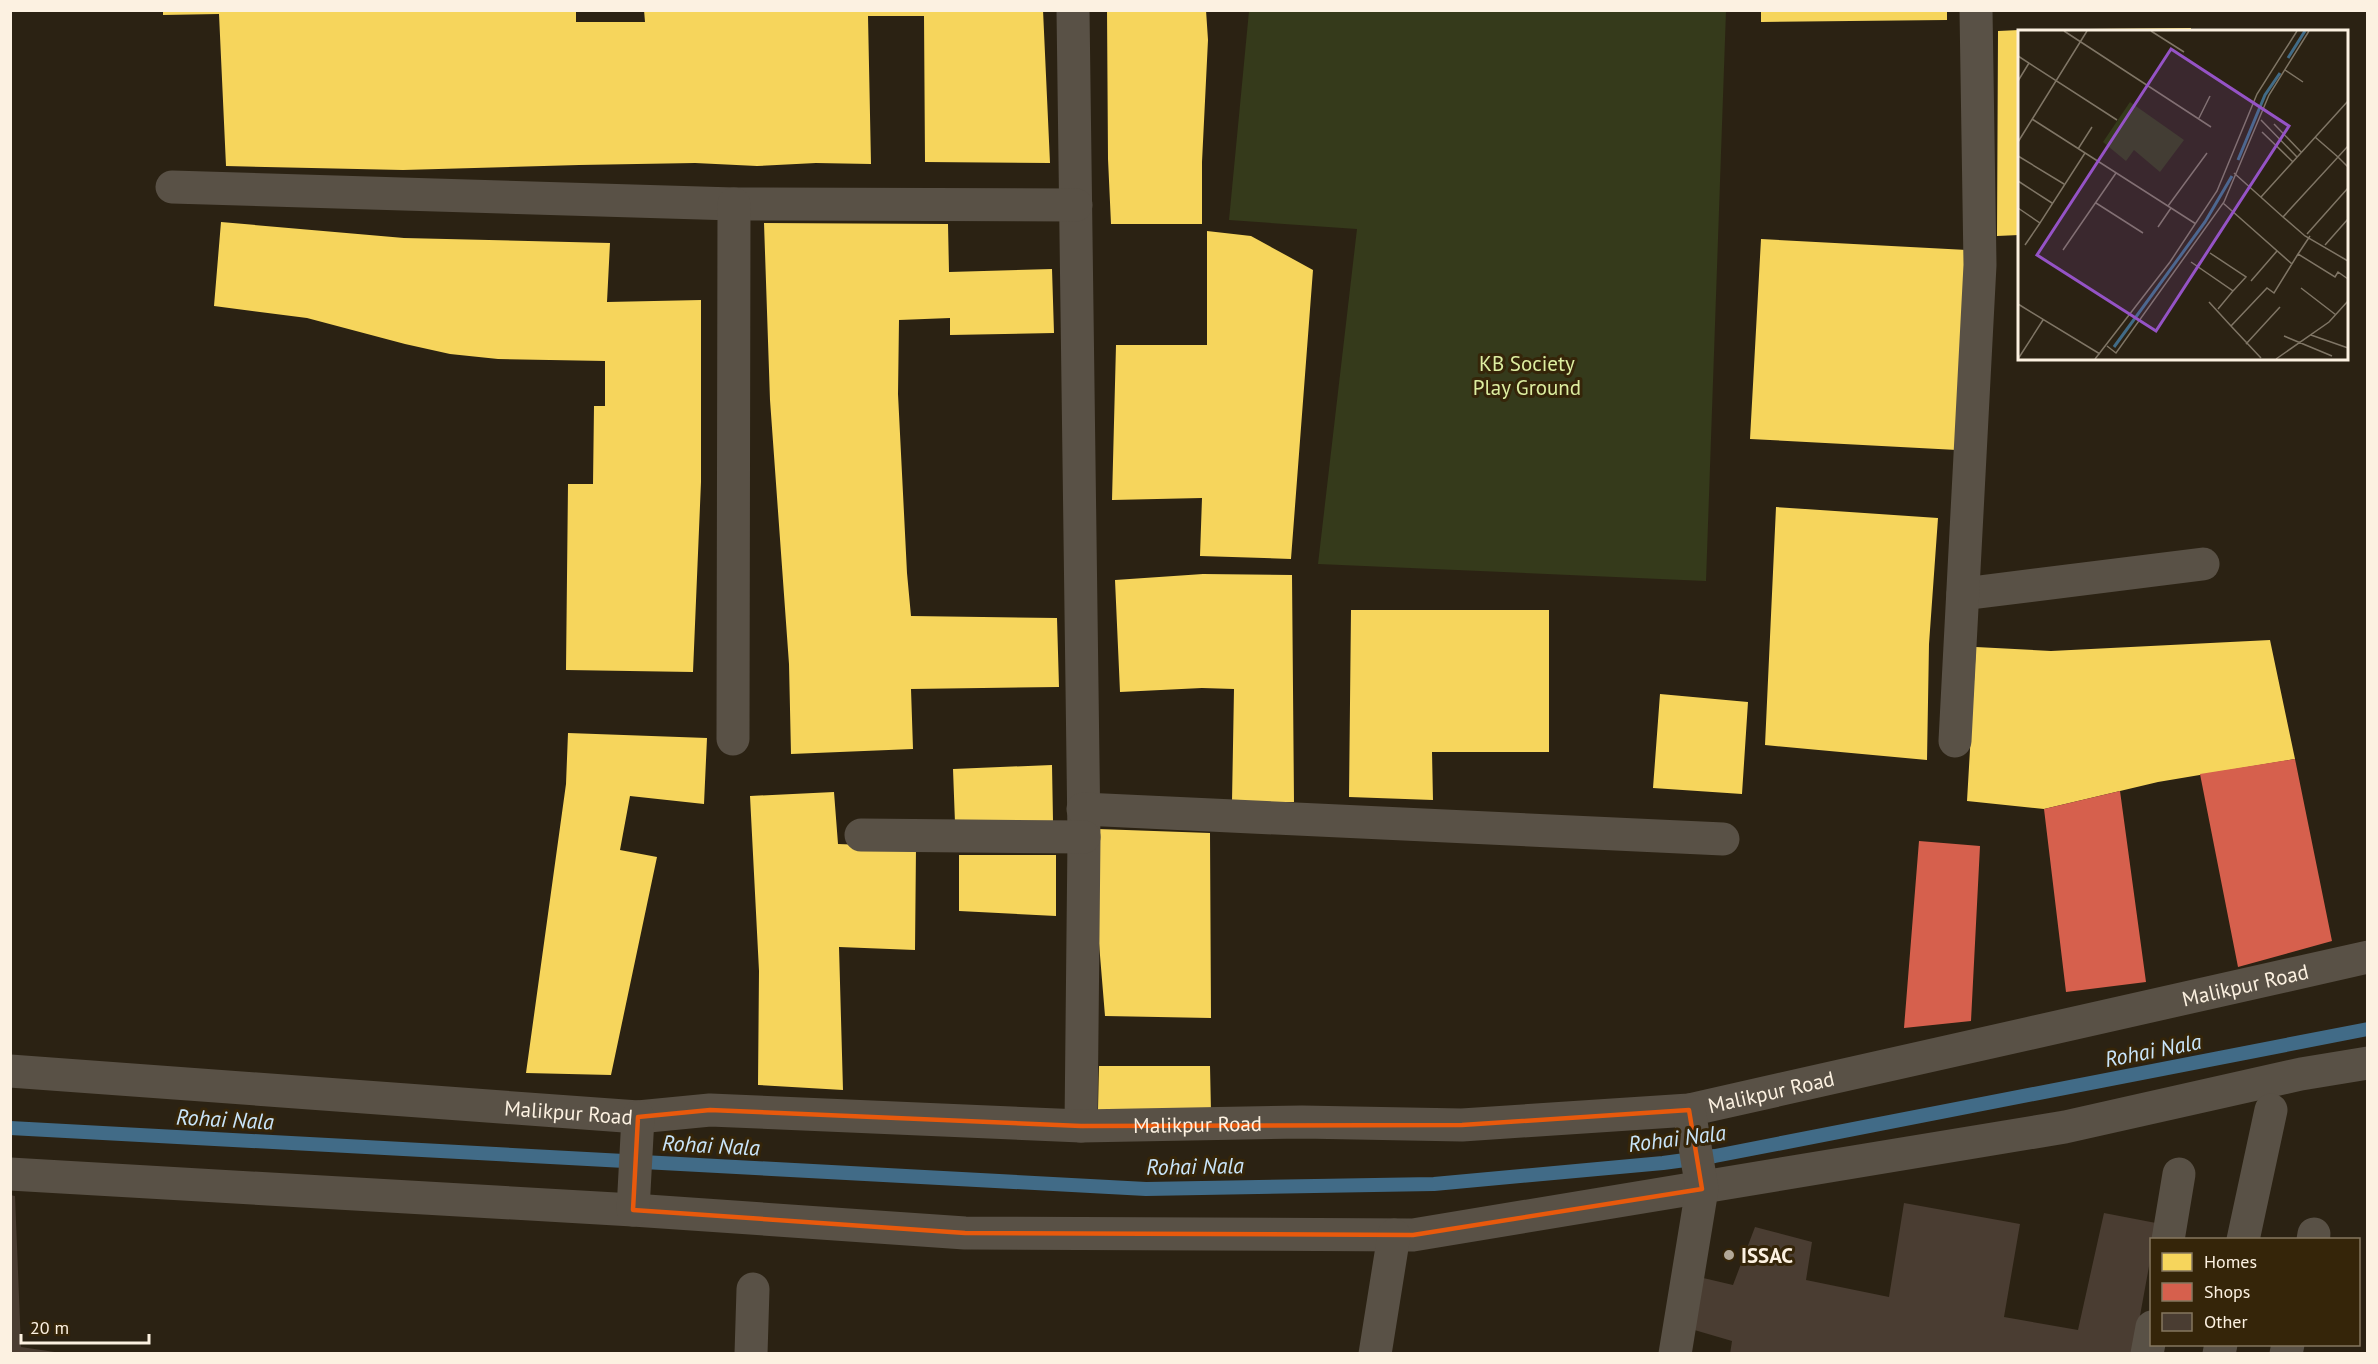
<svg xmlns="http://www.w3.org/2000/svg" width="2378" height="1364" font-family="'PT Sans',sans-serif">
<rect width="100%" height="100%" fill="#2b2213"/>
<path fill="#353a1b" d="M1249 11H1726L1706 581 1318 564 1357 229 1229 220Z"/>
<path fill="#f6d55c" d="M163 10H576V22H645L644 10H1043L1050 163 925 162 924 16H868L871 164 816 163 757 166 695 163 579 165 403 170 226 166 219 14 163 15Z
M1107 10H1206L1208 40 1202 162V224H1111L1108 159Z
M1761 10H1947V20L1761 22Z
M2191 28V32H2090V29Z
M2019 30V235L1997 236 1998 31Z
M221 222 404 238 610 243 607 302 701 300V482L693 672 566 670 568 484H593L594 406H605V361L498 359 450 354 405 344 307 318 214 306Z
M764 223 948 224 949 272 1052 269 1054 333 950 335V318L899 320 898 394 907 573 911 616 1057 618 1059 687 911 689 913 749 791 754 789 664 770 400Z
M1207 231 1251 236 1313 270 1291 559 1200 556 1202 498 1112 500 1116 345H1207Z
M1761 239 1967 250 1957 450 1750 439Z
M1776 507 1938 518 1929 644 1927 760 1765 745Z
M1203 574 1292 575 1294 802H1232L1234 689 1202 688 1120 692 1115 580Z
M1351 610H1549V752H1432L1433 800 1349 797Z
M2270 640 2295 759 2158 782 2044 809 1967 801 1976 647 2051 651Z
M1660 694 1748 702 1742 794 1653 788Z
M568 733 707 738 704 804 630 796 620 850 657 857 611 1075 526 1073 566 784Z
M1052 765 1053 821 955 823 953 769Z
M834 792 838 844 916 847 915 950 839 947 843 1090 758 1085 759 971 750 796Z
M1098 829 1210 833 1211 1018 1105 1016 1096 907Z
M959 855H1056V916L959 911Z
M1099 1066H1210L1211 1112 1098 1110Z"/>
<path fill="#d6604d" d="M2295 759 2332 941 2238 967 2200 774Z
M2120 791 2146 982 2066 992 2044 809Z
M1919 841 1980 846 1971 1021 1904 1028Z"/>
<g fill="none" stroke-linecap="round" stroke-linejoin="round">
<path stroke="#416b87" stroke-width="14" d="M10 1128 1146 1189 1434 1184 1663 1163 1715 1156 2368 1029"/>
</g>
<path fill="#4a3d32" d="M10 1195 15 1196 21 1347 68 1354H10Z
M1904 1203 2020 1224 2004 1317 2078 1330 2104 1213 2156 1223 2153 1240H2152V1250L2133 1354H1730L1732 1341 1691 1329 1699 1277 1733 1285 1755 1227 1812 1242 1806 1280 1889 1297Z"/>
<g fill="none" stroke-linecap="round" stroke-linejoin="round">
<g stroke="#595146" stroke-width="33">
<path d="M1073 10 1084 837 1081 1126"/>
<path d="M172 187 734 204 1076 205"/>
<path d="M1963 594 2203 564"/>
<path d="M733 739 734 204"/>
<path d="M1955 741 1980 265 1976 10"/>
<path d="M1083 809 1723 839"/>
<path d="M861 835 1084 837"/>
<path id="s1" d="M10 1071 638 1117 710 1110 1081 1126 1302 1122 1462 1125 1689 1110 2368 957"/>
<path d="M10 1174 633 1210 965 1233 1413 1235 2065 1127 2301 1074 2368 1063"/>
<path d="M633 1210 638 1117"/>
<path d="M2168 1240 2179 1174"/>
<path d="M2243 1240 2271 1110"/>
<path d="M2313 1240 2314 1234"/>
<path d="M751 1354 753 1289"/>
<path d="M1375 1354 1394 1235"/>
<path d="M1675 1354 1702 1189 1689 1110"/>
<path d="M2147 1354 2152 1327"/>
<path d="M2219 1354 2221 1344"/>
<path d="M2286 1354 2288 1344"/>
</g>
</g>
<path fill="none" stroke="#e8590c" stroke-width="4.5" stroke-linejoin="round" d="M710 1110 1081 1126 1462 1125 1689 1110 1702 1189 1413 1235 965 1233 633 1210 638 1117Z"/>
<circle fill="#b3a999" stroke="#352509" stroke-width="2" cx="1729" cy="1255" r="6"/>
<g text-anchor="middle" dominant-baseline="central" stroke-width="6" stroke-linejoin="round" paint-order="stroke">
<g font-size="21" fill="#ddeea0" stroke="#352509">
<text x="1527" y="363">KB Society<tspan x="1527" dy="24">Play Ground</tspan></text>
</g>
<g font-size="21" fill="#fcf1e1" stroke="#352509">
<text stroke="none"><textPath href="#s1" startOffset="2252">Malikpur Road</textPath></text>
<text stroke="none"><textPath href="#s1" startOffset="1766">Malikpur Road</textPath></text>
<text stroke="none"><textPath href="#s1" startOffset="560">Malikpur Road</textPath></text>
<text stroke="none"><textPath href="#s1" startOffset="1190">Malikpur Road</textPath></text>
</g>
<g font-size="21" font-weight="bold" fill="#fcf1e1" stroke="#352509" text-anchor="start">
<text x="1741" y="1255">ISSAC</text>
</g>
<g font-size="22" font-style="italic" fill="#c9e5fa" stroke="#352509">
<text transform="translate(2153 1050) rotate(-11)">Rohai Nala</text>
<text transform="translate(225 1119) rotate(3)">Rohai Nala</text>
<text transform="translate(1677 1138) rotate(-7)">Rohai Nala</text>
<text transform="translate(711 1145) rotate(3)">Rohai Nala</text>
<text transform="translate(1195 1166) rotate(-1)">Rohai Nala</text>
</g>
</g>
<g transform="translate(2018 30)">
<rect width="330" height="330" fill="#2b2213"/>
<path d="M112 72 166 110 142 142 116 120 108 131 85 112Z" fill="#353a1b"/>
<path fill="none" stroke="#416b87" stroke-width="3" d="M270 28 287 1M220 130 247 65 262 43M96 317 187 192 214 146"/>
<path fill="none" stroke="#7f7565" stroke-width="1.5" d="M46 1 193 97M133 1 166 22M0 26 99 90M267 40 285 52M0 51 11 33M181 88 192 66M14 89 178 194M243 90 279 127M256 94 283 122M244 102 275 132M297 107 320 127 330 116M0 112 69 1M60 119 74 97M0 126 46 154M330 137 320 127 265 187 287 206 330 231M216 143 265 187M0 151 34 173M243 167 330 71M78 173 125 203M205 173 274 234M150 176 189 123M0 178 22 193 67 123M140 197 153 178M289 204 330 158M292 206 280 224 317 247 320 242 330 249M7 215 22 193M307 215 330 189M45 220 98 143M192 223 228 247 215 261M173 232 215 261 200 279M233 251 259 221M283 258 318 285M191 272 213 296M0 274 82 324M293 305 330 318M266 306 314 326M228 314 262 277M89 316 98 323 206 172 251 65 291 1M243 328 213 296 249 258 256 263 280 224M0 329 25 290M77 329 152 232 199 161 239 64 279 1M258 329 311 292 330 271"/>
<path fill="#9553c6" fill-opacity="0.15" stroke="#9553c6" stroke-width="3" d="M153 19 271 96 138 301 19 225Z"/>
<rect width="330" height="330" fill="none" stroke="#fcf1e1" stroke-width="3"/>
</g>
<rect width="2378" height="1364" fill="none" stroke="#fcf1e1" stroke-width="24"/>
<rect x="2150" y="1238" width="210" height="108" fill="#352509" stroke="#85775f" stroke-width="1.5"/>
<rect x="2162" y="1253" width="30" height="18" fill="#f6d55c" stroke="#85775f" stroke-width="1.5"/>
<text x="2204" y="1268" font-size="18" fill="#fcf1e1">Homes</text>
<rect x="2162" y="1283" width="30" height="18" fill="#d6604d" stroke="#85775f" stroke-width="1.5"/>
<text x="2204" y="1298" font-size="18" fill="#fcf1e1">Shops</text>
<rect x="2162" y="1313" width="30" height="18" fill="#4a3d32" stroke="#85775f" stroke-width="1.5"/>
<text x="2204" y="1328" font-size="18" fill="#fcf1e1">Other</text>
<path d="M21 1334v9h128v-9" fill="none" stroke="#fcf1e1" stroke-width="3"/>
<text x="30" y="1334" font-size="18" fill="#fcf1e1" stroke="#352509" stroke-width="4.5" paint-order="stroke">20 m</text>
</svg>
